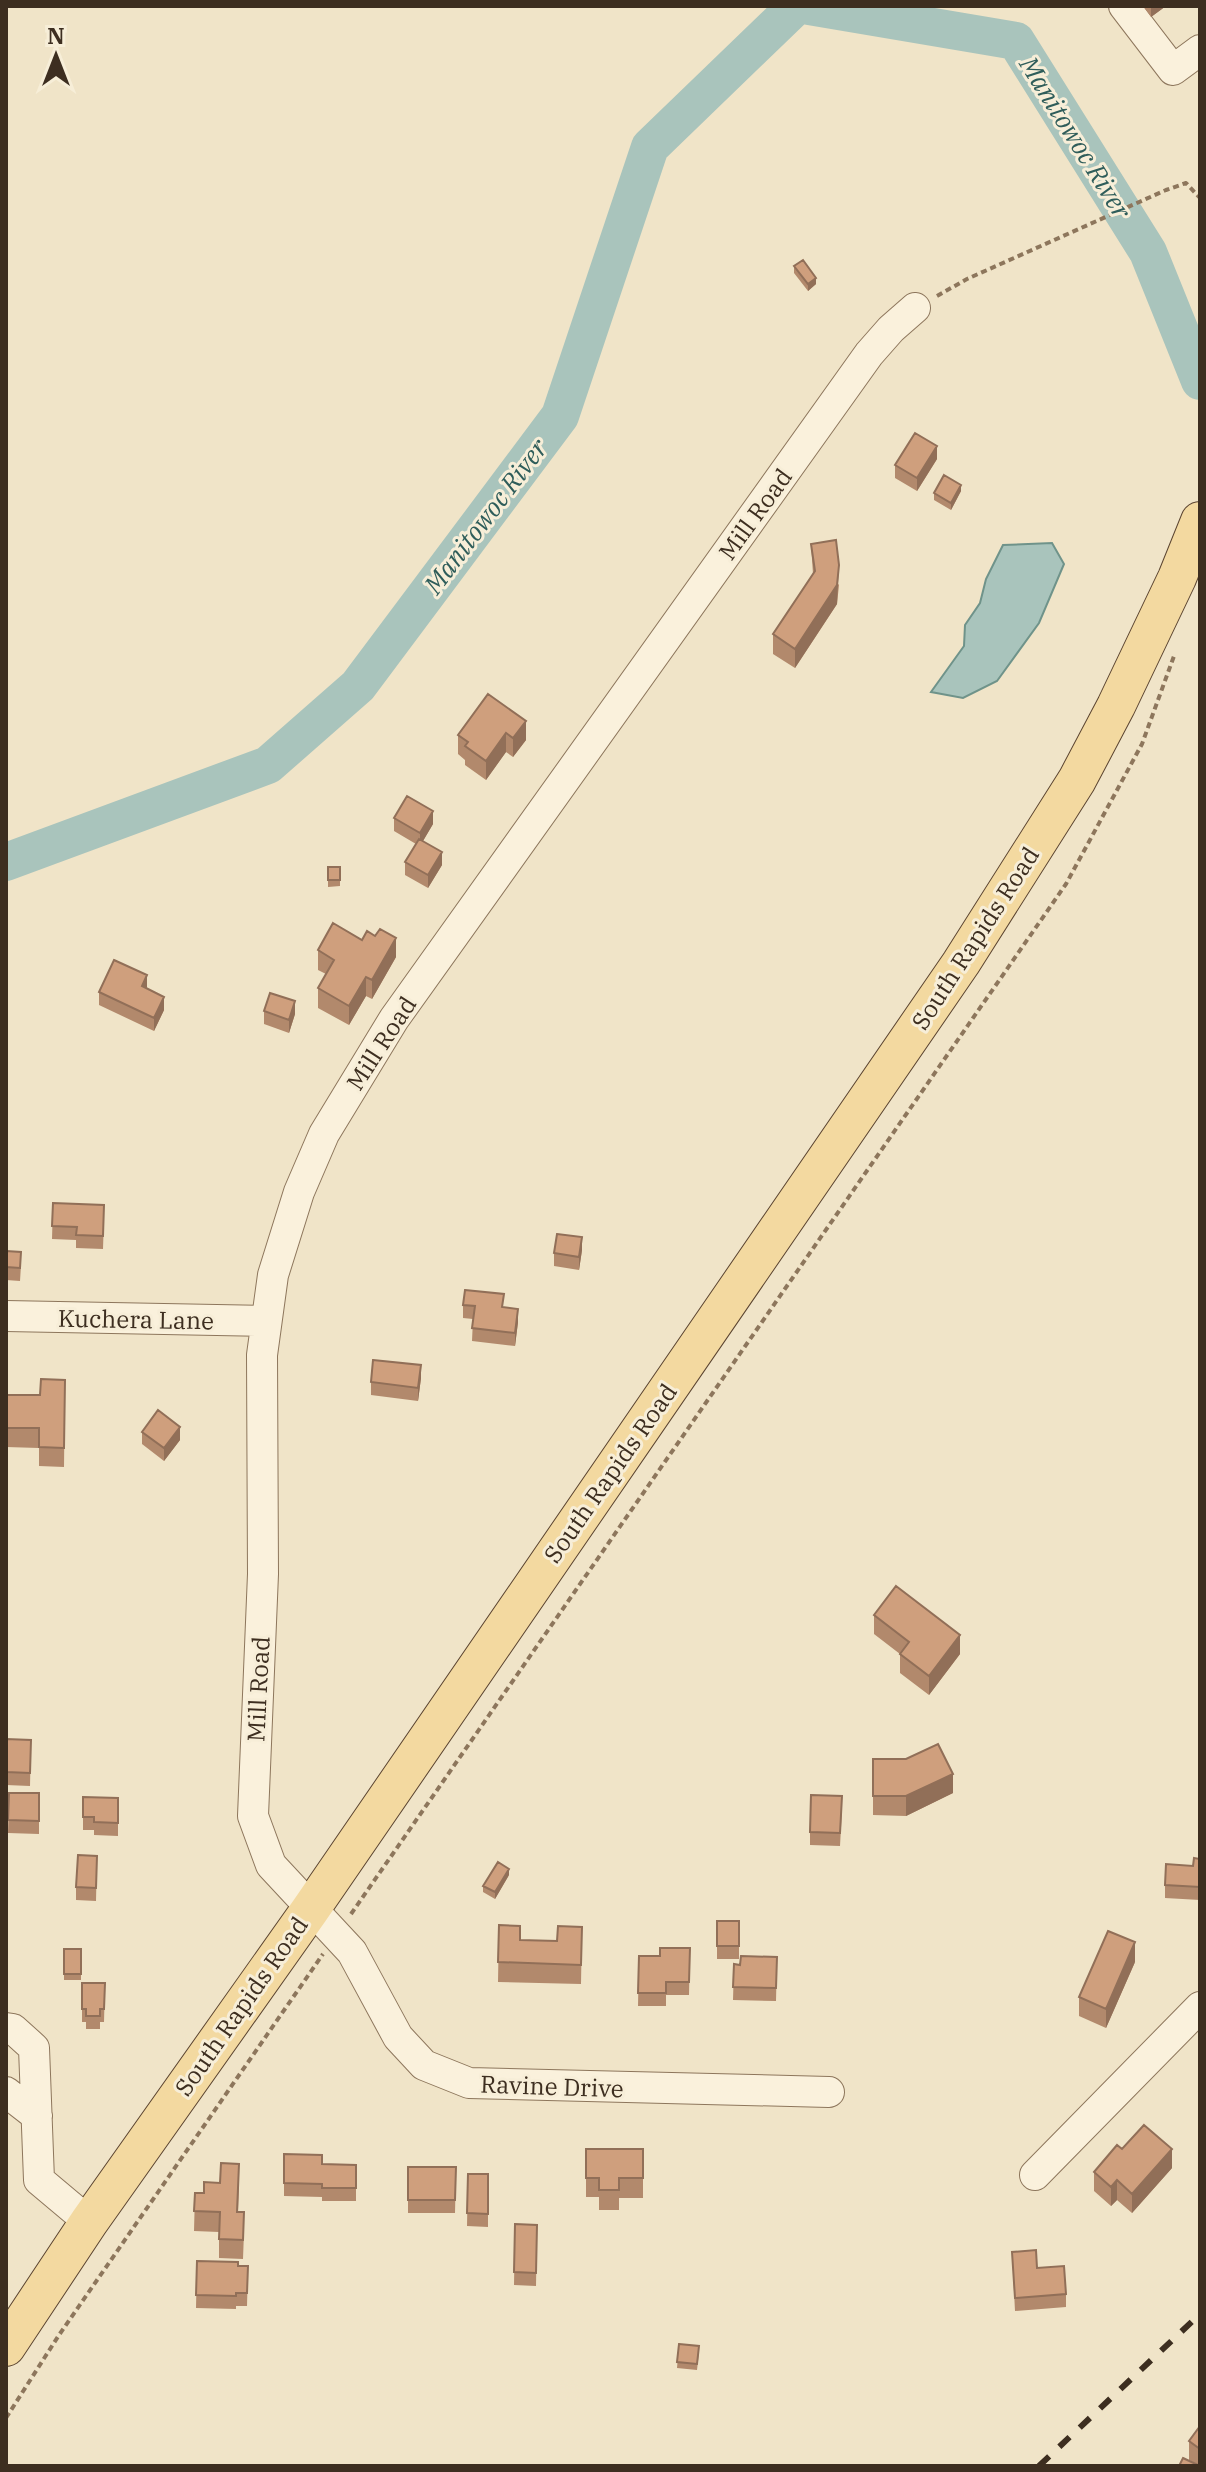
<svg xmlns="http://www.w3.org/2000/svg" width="1206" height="2472" font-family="'IBM Plex Serif',serif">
<rect width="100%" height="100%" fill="#f0e4c8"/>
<path fill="#a9c4bc" stroke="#6f938a" stroke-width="2" d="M1052 543 1064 564 1039 623 997 681 963 698 931 692 964 646 965 625 980 603 986 579 1003 545Z"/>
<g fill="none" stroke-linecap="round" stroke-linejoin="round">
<path stroke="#a9c4bc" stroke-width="38" d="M809 6 1016 41 1148 252 1200 381
M6 862 268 765 358 686 560 416 650 147 796 6"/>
<defs>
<path id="minor" d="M1124 6 1173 70 1200 50
M6 1316 265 1321
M6 2028 13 2029 34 2048 39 2180 89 2222
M6 2092 37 2116
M829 2092 469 2083 424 2065 398 2037 352 1952 271 1865 253 1816 263 1574 262 1355 273 1275 299 1192 324 1134 394 1019 869 354 891 329 915 308
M1035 2175 1200 2007"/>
<path id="major" d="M6 2347 89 2222 310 1910 961 963 1077 780 1116 706 1177 578 1200 521"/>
</defs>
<use href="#minor" stroke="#8d765c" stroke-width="32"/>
<use href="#major" stroke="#5b4430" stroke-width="40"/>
<path stroke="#8d765c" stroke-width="4" stroke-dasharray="6 4" stroke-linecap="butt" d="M937 296 967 279 1166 190 1186 183 1200 198
M351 1914 1066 884 1142 744 1174 656
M6 2418 59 2335 323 1954"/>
<use href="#minor" stroke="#faf1dc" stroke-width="30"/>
<use href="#major" stroke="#f3d9a0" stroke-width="38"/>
<path stroke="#3d2e20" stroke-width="6" stroke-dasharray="14 14" stroke-linecap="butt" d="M1039 2466 1200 2314"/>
</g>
<path fill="#b2896c" d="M1143 6H1166L1151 17Z
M794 266 816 284 808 291 794 273Z
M937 459 917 491 895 478V465Z
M961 491 951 510 934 500V493Z
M811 544 839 585 837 604 795 668 773 654V634L813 574Z
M488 694 526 740 513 757 506 752 486 780 465 765V760L458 754V735Z
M394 818 433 824 423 841 442 865 428 888 405 875V862L416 844 394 831Z
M328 867H340V886L328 887Z
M362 940 396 957 372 999 366 996 349 1025 318 1008V988L326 974 318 970V950Z
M147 989 164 1010 154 1031 99 1005V992Z
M264 1011 295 1014 289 1033 264 1024Z
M53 1203 104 1218 103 1249 76 1248V1240L52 1239Z
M582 1250 579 1270 554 1266V1253Z
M6 1251 21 1265 20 1281 6 1280Z
M463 1305 504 1308 518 1322 515 1346 472 1341 473 1319 463 1318Z
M421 1378 418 1401 371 1395V1382Z
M65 1380 64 1467 39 1466V1448L6 1447V1395H40Z
M142 1432 180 1440 164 1461 142 1444Z
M874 1615 960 1654 929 1695 900 1673V1654L874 1634Z
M6 1739 31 1740 30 1786 6 1785Z
M873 1759H906L953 1793 906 1816 873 1815Z
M9 1793H39V1834L8 1833Z
M83 1797 118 1798V1836L94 1835V1830H83Z
M842 1809 840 1846 810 1845V1832Z
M97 1856 96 1901 76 1900V1887Z
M1200 1859V1900L1165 1898V1885L1193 1866Z
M509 1875 495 1899 483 1892V1886Z
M717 1921H739V1959H717Z
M499 1925 520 1940 557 1941 582 1927 581 1984 498 1982Z
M690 1948 689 1995H666V2006H638L639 1956H660Z
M64 1949H81V1980H64Z
M777 1957 776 2001 733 2000 734 1964 740 1965Z
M1135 1962 1106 2028 1079 2016V1997Z
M82 1983H105L104 2022H100V2029H86V2022H82Z
M586 2149H643V2198H619V2210H599V2197H586Z
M1122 2149 1172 2168 1132 2213 1117 2200 1111 2206 1094 2191V2172Z
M284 2154 322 2164 356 2165V2201H322V2197L284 2196Z
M408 2167H456L455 2213H408Z
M468 2174H488V2227L467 2226Z
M239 2183 238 2212 244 2232 243 2259 219 2258V2232L194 2231 195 2193H204Z
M515 2224 537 2225 536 2286 514 2285Z
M1012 2252 1037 2268 1066 2294V2307L1015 2311Z
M197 2261 248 2266 247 2306H236V2309L196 2308Z
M679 2344 699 2352 697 2370 677 2368Z
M1200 2426V2466L1189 2460V2441Z"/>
<path fill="#916f58" d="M1151 6H1166L1151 17Z
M816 278V284L808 291V284Z
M937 446V459L917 491V478Z
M961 485V491L951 510V503Z
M839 565 837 604 795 668V649Z
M526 721V740L513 757V738Z
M506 733V752L486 780V761Z
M433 811V824L420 846V833Z
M442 852V865L428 888V875Z
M396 938V957L372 999V980Z
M147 975V988L142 986Z
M366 977V996L349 1025V1006Z
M164 997V1010L154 1031V1018Z
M295 1001V1014L289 1033V1020Z
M582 1237V1250L579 1270V1257Z
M518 1309V1322L515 1346V1333Z
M421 1365V1378L418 1401V1388Z
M180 1427V1440L164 1461V1448Z
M960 1635V1654L929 1695V1676Z
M953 1774V1793L906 1816V1796Z
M509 1869V1875L495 1899V1892Z
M1135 1942V1962L1106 2028V2009Z
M1172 2149V2168L1132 2213V2194Z
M1117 2180V2200L1111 2206V2187Z"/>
<path fill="#cf9f7d" stroke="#916f58" stroke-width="2" d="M803 260 816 278 808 284 794 266Z
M915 433 937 446 917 478 895 465Z
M944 475 961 485 951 503 934 493Z
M836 540 839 565 837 585 795 649 773 634 815 571 811 544Z
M488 694 526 721 513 738 506 733 486 761 465 746 468 742 458 735Z
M407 796 433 811 420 833 394 818Z
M419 839 442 852 428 875 405 862Z
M328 867H340V880H328Z
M333 923 362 940 367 931 375 936 380 929 396 938 372 980 366 977 349 1006 318 988 334 960 318 950Z
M114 960 147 975 142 986 164 997 154 1018 99 992Z
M270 993 295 1001 289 1020 264 1011Z
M53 1203 104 1205 103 1236 76 1235 77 1227 52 1226Z
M557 1234 582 1237 579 1257 554 1253Z
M6 1251 21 1252 20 1268 6 1267Z
M465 1290 504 1294 502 1307 518 1309 515 1333 472 1328 475 1306 463 1305Z
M373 1360 421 1365 418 1388 371 1382Z
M41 1379 65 1380 64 1448 39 1447V1428H6V1395H40Z
M158 1410 180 1427 164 1448 142 1432Z
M896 1586 960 1635 929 1676 900 1654 909 1642 874 1615Z
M6 1739 31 1740 30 1773 6 1772Z
M938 1744 953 1774 906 1796H873V1759H906Z
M9 1793H39V1821L8 1820Z
M811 1795 842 1796 840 1833 810 1832Z
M83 1797 118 1798V1823L94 1822V1817H83Z
M78 1855 97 1856 96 1888 76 1887Z
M1194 1858 1200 1859V1887L1165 1885 1166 1864 1193 1866Z
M498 1862 509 1869 495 1892 483 1886Z
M717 1921H739V1946H717Z
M499 1925 520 1926V1940L557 1941 558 1926 582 1927 581 1965 498 1962Z
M1108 1931 1135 1942 1106 2009 1079 1997Z
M660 1948H690L689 1982H666V1993H638L639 1956H660Z
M64 1949H81V1974H64Z
M741 1956 777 1957 776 1988 733 1987 734 1964 740 1965Z
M82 1983H105L104 2009H100V2016H86V2009H82Z
M1144 2125 1172 2149 1132 2194 1117 2180 1111 2187 1094 2172 1117 2145 1122 2149Z
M586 2149H643V2178H619V2190H599V2178H586Z
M284 2154 322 2155V2164L356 2165V2188H322V2184L284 2183Z
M221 2163 239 2164 237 2212H244L243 2240 219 2239 220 2212 194 2211 195 2193H204V2182L220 2183Z
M408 2167H456L455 2200H408Z
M468 2174H488V2214L467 2213Z
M515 2224 537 2225 536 2273 514 2272Z
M1036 2250 1037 2268 1064 2266 1066 2294 1015 2298 1012 2252Z
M197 2261 238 2262V2266H248L247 2293H236V2296L196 2295Z
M679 2344 699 2346 697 2364 677 2362Z
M1200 2426V2449L1189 2441Z
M1183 2458 1200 2466H1179Z"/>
<g text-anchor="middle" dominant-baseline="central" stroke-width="6" stroke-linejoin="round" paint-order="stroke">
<g font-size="24" fill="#3d2e20" stroke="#f7eed8">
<text transform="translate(755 514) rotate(-54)">Mill Road</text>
<text transform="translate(975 938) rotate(-57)">South Rapids Road</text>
<text transform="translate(381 1043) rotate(-57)">Mill Road</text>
<text transform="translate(136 1319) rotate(1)">Kuchera Lane</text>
<text transform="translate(610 1473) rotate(-55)">South Rapids Road</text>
<text transform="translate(258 1689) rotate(-87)">Mill Road</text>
<text transform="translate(241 2006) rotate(-55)">South Rapids Road</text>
<text transform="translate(552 2086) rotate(2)">Ravine Drive</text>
</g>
<g font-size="26" font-style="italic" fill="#2f5d5a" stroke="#f7eed8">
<text transform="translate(1076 137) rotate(58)">Manitowoc River</text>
<text transform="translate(485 516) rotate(-53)">Manitowoc River</text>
</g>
</g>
<rect width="1206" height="2472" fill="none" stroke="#3d2e20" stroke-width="16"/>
<g transform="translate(56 56)" stroke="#f7eed8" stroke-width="6" paint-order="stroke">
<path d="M0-6L14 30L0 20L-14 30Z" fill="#3d2e20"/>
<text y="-12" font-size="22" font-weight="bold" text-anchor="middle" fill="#3d2e20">N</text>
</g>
</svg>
